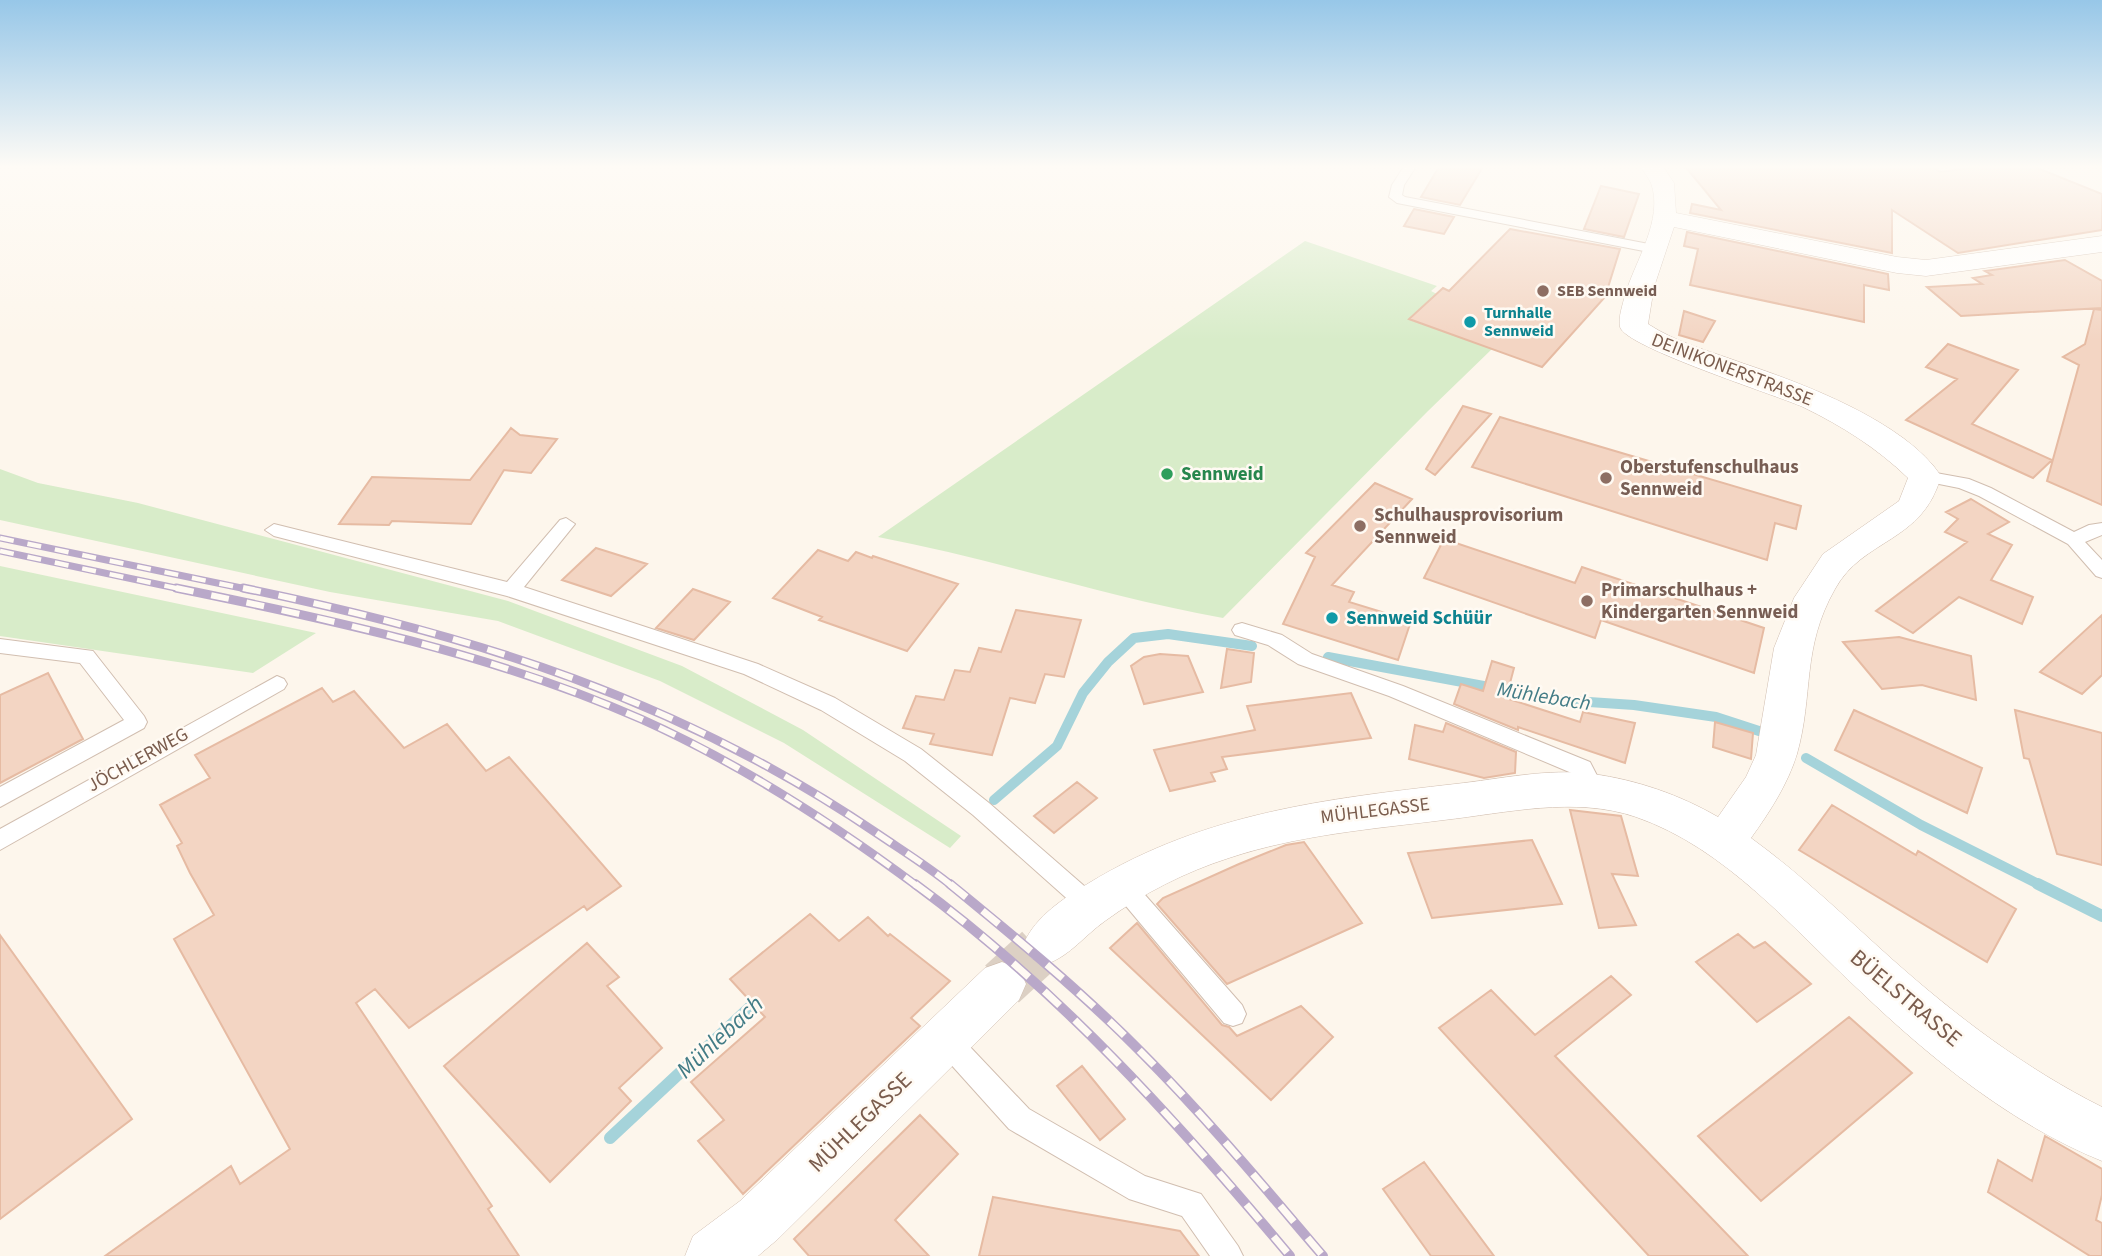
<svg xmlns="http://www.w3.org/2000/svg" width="2102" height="1256" font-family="'Source Sans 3',sans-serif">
<rect width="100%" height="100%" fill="#fdf6ec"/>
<path fill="#d8ecc9" d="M1305 241 1437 286 1431 291 1437 294 1410 319 1492 349 1428 411 1223 618C1107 597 994 559 878 537Z
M0 469 38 483 138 503 508 601 682 666 803 730 961 836 950 848 784 743 660 681 498 621 330 592 0 520Z
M0 566 316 633 253 673 0 636Z"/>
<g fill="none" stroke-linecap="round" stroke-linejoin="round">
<path stroke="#a5d3da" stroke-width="10" d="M1328 657 1559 700 1634 705 1716 717 1759 731
M1806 758 1921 825 2042 886
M994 800 1057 746 1083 693 1108 662 1134 638 1168 634 1252 646"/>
<path stroke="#a5d3da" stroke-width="12" d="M2038 884 2102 916
M610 1138 760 998"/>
</g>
<path fill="#f3d5c3" stroke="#e6bba3" stroke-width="2" d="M1440 165H1484L1460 205 1421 197Z
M1684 165H1931L1940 172 1992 165H2030L2102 194V230L1958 253 1892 210V253L1690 213 1692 204 1721 210Z
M1601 186 1639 194 1624 237 1584 229Z
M1414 209 1454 217 1444 234 1404 226Z
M1510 229 1620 249 1605 297 1542 367 1409 319 1443 288 1449 291Z
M1687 232 1888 274 1889 290 1864 285V322L1690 285 1698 249 1684 246Z
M2065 260 2102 281V308L1961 316 1927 287 1982 284 1973 278 1992 275 1985 271Z
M2094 309 2102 310V505L2047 481 2079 365 2063 357 2085 344Z
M1684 311 1715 321 1703 342 1679 335Z
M1948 344 2018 370 1972 424 2052 460 2033 478 1906 420 1957 379 1926 367Z
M1463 406 1491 414 1435 475 1426 469Z
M1500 417 1801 506 1796 529 1775 523 1767 560 1472 467Z
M511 428 520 435 557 439 531 473 504 470 471 524 392 521 389 525 339 524 372 477 470 480Z
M1375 483 1412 499 1332 585 1354 592 1349 602 1411 621 1398 660 1283 624 1315 557 1306 553Z
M1971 499 2009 522 1988 534 2012 545 1991 580 2033 597 2022 624 1959 597 1913 633 1876 611 1967 542 1945 532 1958 519 1946 512Z
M1444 539 1575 583 1582 567 1764 628 1754 673 1601 620 1595 638 1424 578Z
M596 548 647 564 611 596 562 580Z
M818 550 848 561 856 552 872 558 873 556 958 584 907 651 819 620 822 617 773 598Z
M693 589 730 602 694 640 656 628Z
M1016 610 1081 620 1064 677 1045 674 1035 703 1010 698 992 755 930 744 934 734 903 728 916 696 944 700 955 670 970 672 979 648 1001 652Z
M2102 615V675L2082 694 2040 672Z
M1899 637 1971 656 1976 700 1922 685 1882 689 1843 642Z
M1227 649 1254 653 1251 682 1221 688Z
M1160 654 1188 656 1203 692 1144 704 1131 666 1144 657Z
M1492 661 1514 668 1506 698 1580 722 1583 712 1635 723 1625 763 1518 727V730L1454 704 1461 684 1483 691Z
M48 673 83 739 0 783V695Z
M322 688 333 702 354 691 404 748 447 724 486 771 509 757 621 886 587 910 584 906 409 1028 375 989 356 1003 492 1206 488 1209 519 1256H105L231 1166 240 1184 290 1149 174 939 214 915 190 873 177 846 182 843 160 805 210 778 195 755Z
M1351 693 1371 738 1222 757 1227 769 1211 773 1215 781 1170 791 1154 750 1255 730 1247 706Z
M1854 710 1982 768 1967 813 1835 750Z
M2015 710 2102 733V865L2057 854 2029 759 2024 758Z
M1715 722 1753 733 1751 759 1713 747Z
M1446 723 1516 752 1515 773 1484 778 1409 759 1415 725 1443 732Z
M1077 782 1097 798 1054 833 1034 816Z
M1832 805 1916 855 1918 851 2016 909 1987 962 1799 850Z
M1570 810 1621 816 1638 876 1612 874 1636 925 1599 928Z
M1532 840 1562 904 1432 918 1408 853Z
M1304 842 1362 923 1227 984 1157 904 1163 898 1239 864 1286 845Z
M810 914 839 941 868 917 888 936 890 934 950 981 911 1018 920 1026 743 1194 698 1141 724 1120 691 1082 765 1017 730 979Z
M1137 923 1222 1025 1229 1027 1237 1036 1301 1006 1333 1037 1271 1100 1110 948Z
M1738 934 1754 948 1765 942 1811 984 1757 1022 1696 962Z
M0 935 132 1119 0 1219Z
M587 943 619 977 607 986 662 1048 619 1088 631 1101 550 1182 444 1066Z
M1611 976 1631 995 1555 1056 1748 1256H1649L1439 1028 1491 990 1535 1035Z
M1849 1017 1912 1073 1761 1201 1698 1136Z
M1082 1066 1125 1119 1100 1140 1057 1086Z
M920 1115 958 1154 895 1220 929 1256H809L794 1239Z
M2045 1136 2102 1169V1195L2096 1220 2102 1223V1256H2090L1988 1192 1998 1160 2032 1181Z
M1424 1162 1494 1256H1431L1383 1189Z
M993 1197 1180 1231 1199 1256H979Z"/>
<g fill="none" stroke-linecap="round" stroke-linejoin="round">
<path stroke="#dcd0c4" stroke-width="50" stroke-dasharray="50 25" stroke-linecap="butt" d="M1002 984 1047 943"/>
<defs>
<path id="service" d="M1405 165H1417L1404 185 1402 195 1405 197 1654 245 1661 249 1654 253 1397 203 1389 197 1392 185Z
M1925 471 1969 479 1991 488 2074 532 2089 525 2102 523V535L2085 542 2102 560V578L2096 576 2068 544 1979 496 1959 488 1919 480 1917 476 1919 472Z
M566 518 575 524 524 587 758 664 835 698 921 749 989 803 1098 898 1102 905 1098 912 1090 915 1082 912 973 815 905 761 821 710 744 674 507 596 274 536 265 530 274 524 507 582 560 520Z
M1242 623 1282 635 1312 654 1403 686 1590 762 1605 791 1602 797 1594 800 1586 797 1574 774 1389 696 1298 664 1268 645 1235 635 1232 630 1235 625Z
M0 639 93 651 144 716 147 722 144 728 0 807V787L124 720 80 663 0 653Z
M277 676 284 679 287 684 284 689 0 850V829Z
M1123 876 1131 879 1242 1005 1246 1014 1242 1023 1233 1026 1224 1023 1115 893 1111 886 1115 879Z
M946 1028 955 1031 1029 1109 1145 1176 1201 1194 1238 1246 1243 1256H1210L1182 1216 1129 1199 1009 1129 937 1049 933 1040 937 1031Z"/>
<path id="minor" d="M1640 165H1662L1674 183 1676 213 1897 257 1926 260 2102 236V252L1926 276 1897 273 1674 227 1654 287 1648 324C1677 343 1710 351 1742 363 1802 383 1906 422 1941 476 1923 543 1863 538 1835 589 1801 649 1814 694 1797 754 1788 784 1769 813 1751 838 1802 875 1846 918 1893 960 1956 1016 2026 1069 2102 1107V1161C2011 1124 1930 1058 1860 991 1792 928 1726 848 1636 817 1575 796 1506 813 1444 820 1372 829 1298 835 1229 858 1185 872 1142 894 1105 921 1084 936 1071 955 1047 964L1031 958 1024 943C1036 916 1064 898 1089 883 1204 813 1325 799 1455 784 1500 779 1548 768 1593 774 1637 780 1680 795 1718 817L1746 777 1756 755 1774 648 1794 598 1823 554 1899 501 1908 478C1877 448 1842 426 1803 407 1776 395 1625 347 1620 327 1618 317 1623 304 1625 295 1635 261 1664 220 1651 183 1648 177 1643 171 1640 165Z
M1002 962 1019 968 1026 984 1019 1000 778 1239 758 1256H685L693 1236 740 1201 985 968Z"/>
</defs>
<use href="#service" stroke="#d1beb0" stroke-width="2"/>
<use href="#minor" stroke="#d1beb0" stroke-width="1"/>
<use href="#service" fill="#fff" fill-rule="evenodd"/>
<use href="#minor" fill="#fff" fill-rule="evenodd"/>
<defs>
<path id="rail-far2" d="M0 538 251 590
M0 551 185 590"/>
<path id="rail-far1" d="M176 588C333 620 493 654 641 719 739 763 831 822 917 886
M243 588C474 635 681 700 878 834 903 851 929 867 952 886"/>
<path id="rail" d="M915 884C1058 989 1177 1121 1290 1256
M950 884C1016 938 1082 992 1142 1053 1206 1117 1264 1187 1323 1256"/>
</defs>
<use href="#rail-far2" stroke="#b9a8c9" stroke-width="7"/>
<use href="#rail-far1" stroke="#b9a8c9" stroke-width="9"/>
<use href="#rail" stroke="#b9a8c9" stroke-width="10"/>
<use href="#rail-far2" stroke="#fffaf3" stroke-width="4.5" stroke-dasharray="14" stroke-linecap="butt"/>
<use href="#rail-far1" stroke="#fffaf3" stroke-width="6" stroke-dasharray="18" stroke-linecap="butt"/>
<use href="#rail" stroke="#fffaf3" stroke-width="7" stroke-dasharray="21" stroke-linecap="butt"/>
</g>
<linearGradient id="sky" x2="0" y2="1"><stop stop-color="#97c7e8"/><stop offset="0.49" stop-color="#fefbf6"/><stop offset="1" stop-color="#fefbf6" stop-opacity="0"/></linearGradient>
<rect width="2102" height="340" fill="url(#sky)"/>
<g fill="#8d6e63" stroke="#fffaf3" stroke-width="2.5">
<circle cx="1543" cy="291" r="7"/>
<circle cx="1606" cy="478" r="7"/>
<circle cx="1360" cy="526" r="7"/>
<circle cx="1587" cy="601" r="7"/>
</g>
<g fill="#0f9aa8" stroke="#fffaf3" stroke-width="2.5">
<circle cx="1470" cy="322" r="7"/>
<circle cx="1332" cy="618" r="7"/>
</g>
<circle fill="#2e9e5b" stroke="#fffaf3" stroke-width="2.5" cx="1167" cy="474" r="7"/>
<g text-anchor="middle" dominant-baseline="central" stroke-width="5" stroke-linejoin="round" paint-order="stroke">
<g font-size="16" font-weight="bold" fill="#785e54" stroke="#fffaf3" text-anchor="start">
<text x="1557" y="291">SEB Sennweid</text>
</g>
<g font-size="16" font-weight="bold" fill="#0d838f" stroke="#fffaf3" text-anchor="start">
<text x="1484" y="313">Turnhalle<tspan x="1484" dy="18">Sennweid</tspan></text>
</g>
<g font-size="19" fill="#7a5c4d" stroke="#fffaf3">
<text transform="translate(1732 370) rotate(21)">DEINIKONERSTRASSE</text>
<text transform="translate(138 760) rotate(-29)">JÖCHLERWEG</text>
<text transform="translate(1375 811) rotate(-7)">MÜHLEGASSE</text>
</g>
<g font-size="19" font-weight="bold" fill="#785e54" stroke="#fffaf3" text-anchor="start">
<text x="1620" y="467">Oberstufenschulhaus<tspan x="1620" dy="22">Sennweid</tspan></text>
<text x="1374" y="515">Schulhausprovisorium<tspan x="1374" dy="22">Sennweid</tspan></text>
<text x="1601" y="590">Primarschulhaus +<tspan x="1601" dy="22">Kindergarten Sennweid</tspan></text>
</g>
<g font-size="19" font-weight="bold" fill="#27864d" stroke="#fffaf3" text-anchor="start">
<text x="1181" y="474">Sennweid</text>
</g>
<g font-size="19" font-weight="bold" fill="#0d838f" stroke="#fffaf3" text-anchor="start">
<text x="1346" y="618">Sennweid Schüür</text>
</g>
<g font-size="21" font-style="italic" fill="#437c86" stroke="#fffaf3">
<text transform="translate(1544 696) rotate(9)">Mühlebach</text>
</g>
<g font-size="23" fill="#7a5c4d" stroke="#fffaf3">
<text transform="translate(1906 998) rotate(40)">BÜELSTRASSE</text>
<text transform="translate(860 1122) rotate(-44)">MÜHLEGASSE</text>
</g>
<g font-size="24" font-style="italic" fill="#437c86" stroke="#fffaf3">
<text transform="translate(720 1037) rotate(-43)">Mühlebach</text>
</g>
</g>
</svg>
